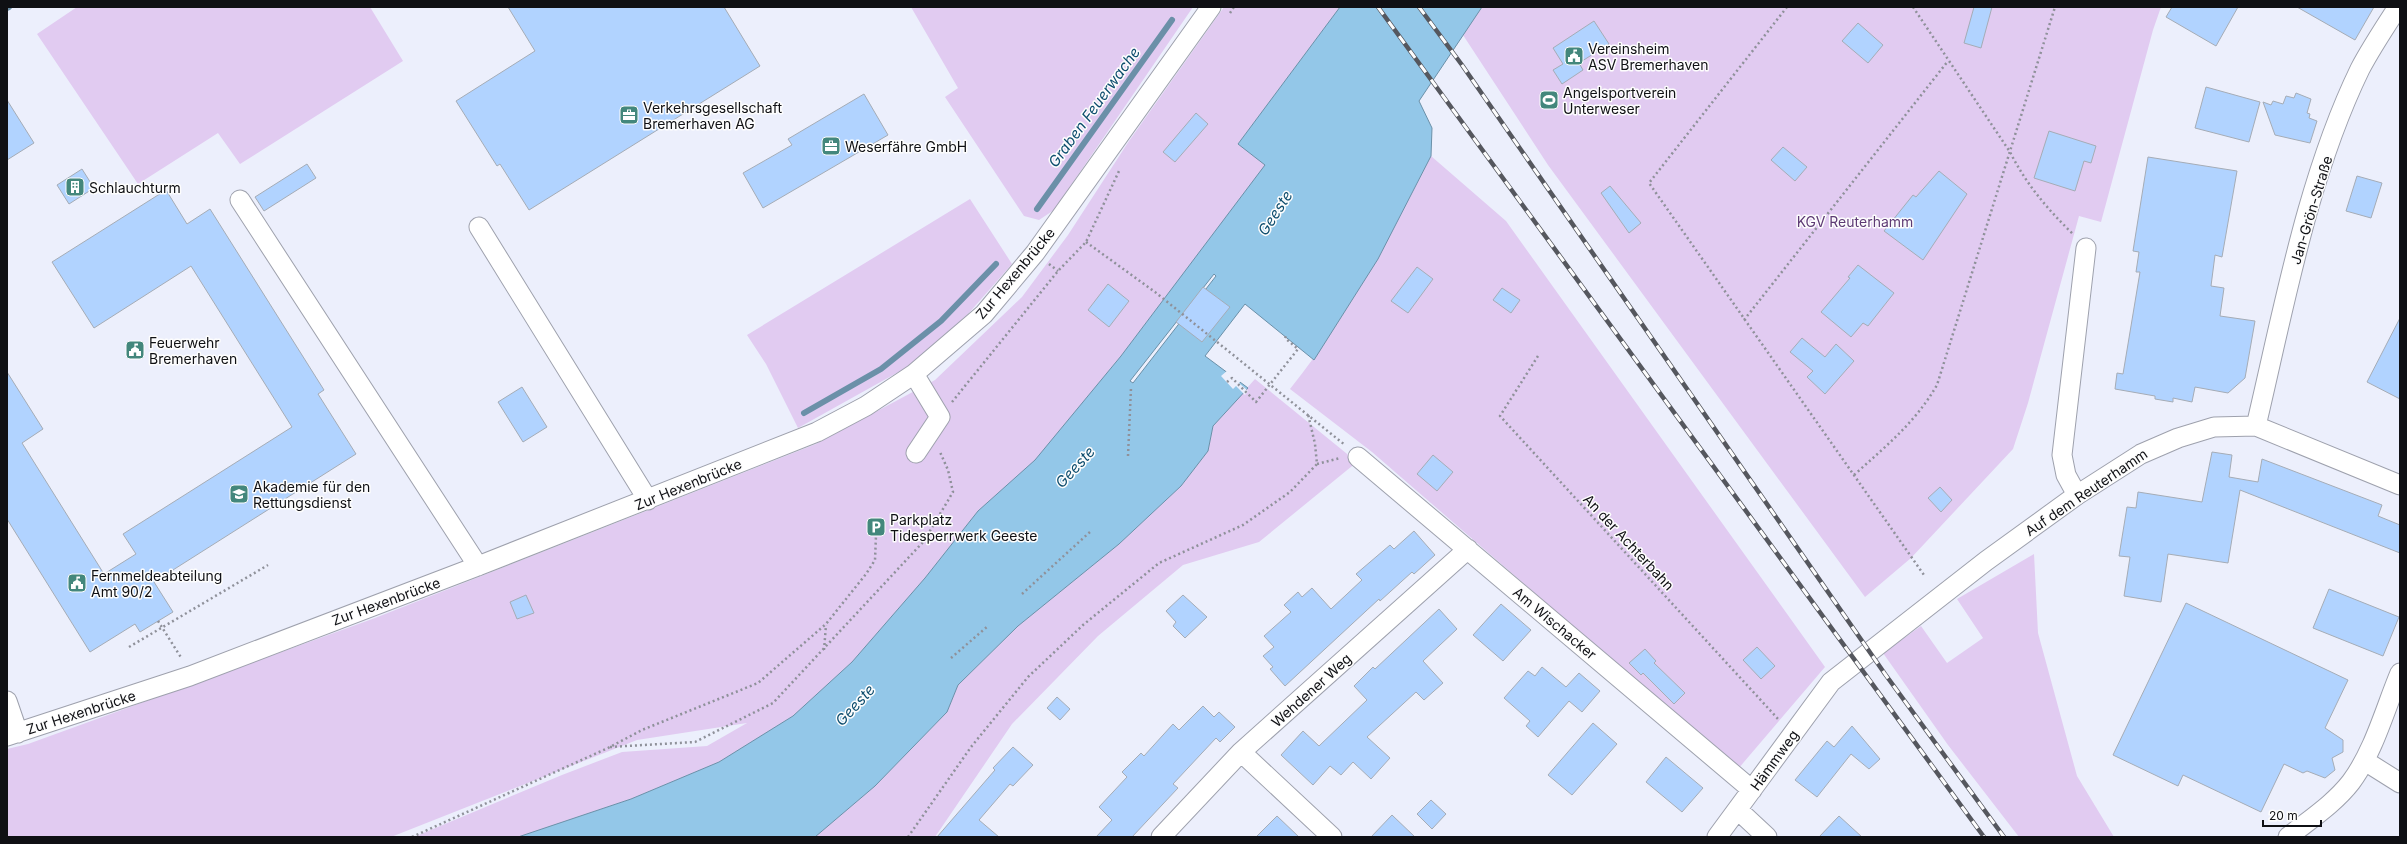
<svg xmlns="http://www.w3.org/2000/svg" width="2407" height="844" font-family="Inter,sans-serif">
<rect width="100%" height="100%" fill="#eceffc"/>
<path fill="#e1cbf1" d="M77 7H370L403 61 240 164 218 133 138 184 37 34Z
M911 7H1193L1054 210 1039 220 1024 216 945 97 958 88Z
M1224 7H1340L1238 144 1266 165 1121 356 1035 461 978 511 925 578 852 662 793 716 719 762 631 799 518 837H414L562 775 622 752 707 746 747 723 637 740 391 837H7V749L28 744 375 618 816 444 935 380 1022 297 1068 235 1129 141Z
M1482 7H2161L2153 30 2101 222 2079 216 2028 403 2013 449 1911 558 1865 597 1548 165 1463 35Z
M1431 156 1506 221 1825 667 1738 769 1372 452 1290 389C1347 318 1389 237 1431 156Z
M970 199 1012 264 968 314 911 365 798 428 766 364 747 335Z
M1255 379 1357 462 1259 542 1183 565 1098 636 1012 724 935 837H815L875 786 947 712 958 685 1018 626 1119 544 1181 486 1208 451 1213 426Z
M2034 554 2038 633 2077 776 2114 837H2019L1948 745 1883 653 1921 626 1947 663 1983 638 1957 599Z"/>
<path fill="#93c7e8" stroke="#6b90a8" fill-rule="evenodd" d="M1340 7H1482L1419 101 1432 128 1431 156 1378 259 1314 360 1245 304 1205 356 1248 388 1213 426 1208 451 1181 486 1119 544 1018 626 958 685 947 712 875 786 815 837H518L631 799 719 762 793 716 852 662 925 578 978 511 1035 460 1121 356 1265 165 1238 144ZM1214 274 1216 276 1133 383 1130 381Z"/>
<path fill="#eceffc" d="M1228 370 1241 381 1239 383 1248 391 1245 395 1236 386 1233 389 1221 376Z"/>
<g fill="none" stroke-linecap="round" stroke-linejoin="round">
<path stroke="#6b90a8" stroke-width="6" d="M7 8 9 7
M1037 209 1172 20
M804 413 881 369 941 321 996 264"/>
</g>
<path fill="#b1d3ff" stroke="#a5acb6" d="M508 7H724L760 66 529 210 500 164 497 166 456 101 535 51Z
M1974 7H1992L1981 48 1964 43Z
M2172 7H2238L2216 46 2166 17Z
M2297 7H2374L2355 40Z
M1594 21 1609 44 1579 63 1583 70 1562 84 1553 70 1563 64 1553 48Z
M1858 23 1883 45 1868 63 1842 41Z
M2206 87 2260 102 2249 142 2195 128Z
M2296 93 2311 99 2307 113 2310 114 2309 118 2317 121 2310 143 2275 135 2263 102 2271 105 2273 101 2283 104 2286 96 2294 98Z
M864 94 888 135 763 208 743 173 792 145 788 139Z
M7 100 34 143 7 160Z
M1196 113 1208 124 1175 162 1163 152Z
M2049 131 2096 146 2091 163 2084 161 2075 191 2034 178Z
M1783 147 1807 167 1795 181 1771 160Z
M2148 157 2237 171 2222 257 2215 255 2211 286 2224 288 2220 316 2255 321 2245 378 2228 393 2195 387 2192 402 2173 398V402L2155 399V396L2115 389 2117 373 2123 374 2140 272H2136L2139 252 2133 251Z
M307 164 316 178 264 211 255 197Z
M82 169 94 188 69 204 57 185Z
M1939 171 1967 194 1923 260 1884 231 1913 195 1916 197Z
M2357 176 2382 183 2371 218 2346 211Z
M1610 186 1641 223 1629 233 1601 193Z
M166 190 187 224 210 209 324 390 318 394 356 454 154 582 173 612 140 632 135 624 90 652 7 519V372L43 429 22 443 104 574 136 554 123 534 292 427 191 266 94 328 52 262Z
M1858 265 1894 293 1868 326 1863 323 1851 337 1821 312 1850 278 1848 277Z
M1417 267 1433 279 1408 313 1391 301Z
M1108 284 1129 301 1109 327 1088 310Z
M1203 287 1230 307 1202 342 1176 322Z
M1502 288 1520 300 1511 313 1493 300Z
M2400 318V399L2367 382Z
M1802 338 1825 357 1836 344 1854 361 1825 394 1807 377 1813 371 1790 352Z
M522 387 547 427 523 442 498 402Z
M2212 452 2232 455 2229 477 2258 482 2262 459 2382 505 2378 516 2400 525V553L2240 490 2228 563 2168 554 2161 602 2124 596 2130 557 2119 556 2127 507 2136 508 2138 492 2202 502Z
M1433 455 1453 472 1437 491 1417 474Z
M1940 487 1952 500 1941 512 1928 498Z
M1414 531 1435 555 1414 574 1412 572 1380 601 1379 599 1285 686 1270 669 1273 667 1263 656 1274 647 1264 636 1291 612 1284 605 1298 592 1302 597 1312 588 1331 609 1362 580 1356 574 1390 545 1394 549Z
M2329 589 2399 617 2383 656 2313 628Z
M526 595 534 613 517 619 510 602Z
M1183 595 1207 617 1185 638 1173 626 1176 622 1166 611Z
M2186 603 2348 680 2325 728 2343 740V752L2332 758 2335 770 2325 778 2307 771 2303 773 2284 764 2261 812 2183 775 2178 786 2113 755Z
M1501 604 1531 630 1503 661 1473 635Z
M1439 609 1457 629 1423 661 1443 683 1424 700 1416 692 1367 737 1390 758 1371 779 1353 762 1341 775 1330 766 1313 785 1281 755 1303 731 1319 746 1367 700 1354 686 1373 667 1375 669Z
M1757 647 1775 666 1761 679 1743 660Z
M1645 649 1656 661 1654 663 1685 693 1674 704 1643 673 1641 675 1629 663Z
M1542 667 1566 687 1579 673 1600 691 1582 712 1569 701 1538 737 1526 726 1530 721 1504 698 1528 671 1535 676Z
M1057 697 1070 709 1060 720 1047 708Z
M1203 706 1214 717 1219 712 1235 727 1220 742 1216 738 1173 784 1178 788 1132 837H1096L1112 820 1099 807 1127 777 1122 772 1141 753 1144 756 1173 724 1179 730Z
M1593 723 1617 744 1572 795 1548 775Z
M1852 726 1880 759 1869 769 1851 754 1817 797 1795 780 1827 741 1834 747Z
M1013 747 1033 765 1013 786 1010 784 979 820 999 837H937L995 770 993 768Z
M1666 757 1703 788 1682 812 1646 782Z
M1431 800 1446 814 1432 829 1417 814Z
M1392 815 1415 837H1371Z
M1277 816 1299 837H1256Z
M1839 816 1862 837H1819Z"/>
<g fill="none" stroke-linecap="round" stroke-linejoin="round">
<defs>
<path id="minor" d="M240 200 478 566
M479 227 648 500
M914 374 940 417 916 453
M2256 426C2284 308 2307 178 2360 69 2371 48 2385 27 2398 7
M1358 457 1752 790
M2077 495 2066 475 2062 455 2086 248
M7 701 18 733
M7 736 190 676 478 566 817 432 866 406 914 374 984 314 1035 253 1211 7
M1241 752 1332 837
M2365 761 2400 783
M1738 810 1767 837
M1161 837 1241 752 1468 549
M1717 837 1831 682 1986 561 2077 495 2141 454 2178 438 2214 427 2256 426 2400 485
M2288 837C2309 820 2334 804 2351 782 2374 751 2385 709 2400 673"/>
</defs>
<use href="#minor" stroke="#9ea1ad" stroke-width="21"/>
<path stroke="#8f919a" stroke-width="2.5" stroke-dasharray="2 3" stroke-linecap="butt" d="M1787 7 1649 183 1924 575
M1913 7 2010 152C2026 184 2048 210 2074 235
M1230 13 1234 7
M1086 242 1155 292 1345 445
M1049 264 1058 271
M1744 320 1948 61
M1538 356 1500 416 1779 720
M1227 382 1232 378 1256 402 1298 349 1285 338 1286 336
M952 402 1058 271 1086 242 1119 171
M1128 456 1131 388
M1317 464 1340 458
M1854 475C1886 446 1915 423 1937 385L2055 7
M1022 594 1091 531
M158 621 182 659
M129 647 268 565
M824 650 826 625
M951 658 988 626
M610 747 695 742 773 703 924 541 953 492 948 470 940 452
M412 837 608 748 642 730 758 683 826 624 866 574 875 560 876 535
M908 837 971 747 1028 677 1083 625 1159 563 1243 525 1290 492 1317 464 1315 444 1308 414"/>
<use href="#minor" stroke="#fff" stroke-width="19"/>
<defs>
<path id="rail" d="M1378 7 1984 837
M1419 7 1462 65 1885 674 2004 837"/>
</defs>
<use href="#rail" stroke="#55575e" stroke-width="4.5"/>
<use href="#rail" stroke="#fdfdfd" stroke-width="3" stroke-dasharray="9" stroke-linecap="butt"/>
</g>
<defs>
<symbol id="civic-square" viewBox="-11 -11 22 22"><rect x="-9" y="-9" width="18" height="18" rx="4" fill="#43877c" stroke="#fdfdfd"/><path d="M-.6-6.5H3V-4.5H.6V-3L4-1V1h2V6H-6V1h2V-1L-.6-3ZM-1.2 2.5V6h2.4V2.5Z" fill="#fff"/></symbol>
<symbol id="stadium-square" viewBox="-11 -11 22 22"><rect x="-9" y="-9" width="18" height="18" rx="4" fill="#43877c" stroke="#fdfdfd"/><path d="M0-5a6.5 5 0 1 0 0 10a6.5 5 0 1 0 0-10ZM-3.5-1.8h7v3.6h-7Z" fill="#fff"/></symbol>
<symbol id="office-square" viewBox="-11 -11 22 22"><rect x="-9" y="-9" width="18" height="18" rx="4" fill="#43877c" stroke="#fdfdfd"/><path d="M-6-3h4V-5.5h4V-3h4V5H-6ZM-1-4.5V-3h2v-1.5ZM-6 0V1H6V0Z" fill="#fff"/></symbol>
<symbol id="building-square" viewBox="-11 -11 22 22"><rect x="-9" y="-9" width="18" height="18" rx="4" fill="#43877c" stroke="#fdfdfd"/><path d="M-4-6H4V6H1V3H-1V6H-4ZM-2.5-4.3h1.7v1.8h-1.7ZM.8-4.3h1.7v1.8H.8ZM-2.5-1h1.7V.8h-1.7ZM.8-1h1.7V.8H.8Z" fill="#fff"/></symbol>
<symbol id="school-square" viewBox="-11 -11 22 22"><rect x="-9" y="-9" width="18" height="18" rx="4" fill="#43877c" stroke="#fdfdfd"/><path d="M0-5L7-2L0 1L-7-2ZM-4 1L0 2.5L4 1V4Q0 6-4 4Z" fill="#fff"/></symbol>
<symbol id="parking-square" viewBox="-11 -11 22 22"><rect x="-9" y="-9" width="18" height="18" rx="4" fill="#43877c" stroke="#fdfdfd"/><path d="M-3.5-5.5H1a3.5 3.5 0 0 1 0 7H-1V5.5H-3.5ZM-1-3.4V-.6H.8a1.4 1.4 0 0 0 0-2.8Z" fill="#fff"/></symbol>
</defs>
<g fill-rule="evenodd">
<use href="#civic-square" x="1563" y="45" width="22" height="22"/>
<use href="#stadium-square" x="1538" y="89" width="22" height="22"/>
<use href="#office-square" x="618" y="104" width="22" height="22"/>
<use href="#office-square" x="820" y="135" width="22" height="22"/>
<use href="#building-square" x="64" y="176" width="22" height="22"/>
<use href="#civic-square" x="124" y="339" width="22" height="22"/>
<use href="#school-square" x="228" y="483" width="22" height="22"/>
<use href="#parking-square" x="865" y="516" width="22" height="22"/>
<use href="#civic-square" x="66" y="572" width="22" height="22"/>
</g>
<g text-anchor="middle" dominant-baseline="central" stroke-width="3" stroke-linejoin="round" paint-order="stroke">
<g font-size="14" fill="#0f1014" stroke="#fdfdfd" text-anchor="start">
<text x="1588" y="48">Vereinsheim<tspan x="1588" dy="16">ASV Bremerhaven</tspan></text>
<text x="1563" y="92">Angelsportverein<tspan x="1563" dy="16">Unterweser</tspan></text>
<text x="643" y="107">Verkehrsgesellschaft<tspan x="643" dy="16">Bremerhaven AG</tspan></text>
<text x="845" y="146">Weserfähre GmbH</text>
<text x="89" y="187">Schlauchturm</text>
<text x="149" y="342">Feuerwehr<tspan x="149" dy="16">Bremerhaven</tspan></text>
<text x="253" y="486">Akademie für den<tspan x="253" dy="16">Rettungsdienst</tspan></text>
<text x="890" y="519">Parkplatz<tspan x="890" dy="16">Tidesperrwerk Geeste</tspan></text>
<text x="91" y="575">Fernmeldeabteilung<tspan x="91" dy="16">Amt 90/2</tspan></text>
</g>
<g font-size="14" fill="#0f1014" stroke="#fdfdfd">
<text transform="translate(2311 210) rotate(-73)">Jan-Grön-Straße</text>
<text transform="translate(1015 273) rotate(-50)">Zur Hexenbrücke</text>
<text transform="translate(688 484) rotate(-22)">Zur Hexenbrücke</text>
<text transform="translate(2086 492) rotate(-34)">Auf dem Reuterhamm</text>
<text transform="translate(1629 542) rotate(47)">An der Achterbahn</text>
<text transform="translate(386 601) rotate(-20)">Zur Hexenbrücke</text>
<text transform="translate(1555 623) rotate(40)">Am Wischacker</text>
<text transform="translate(1311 690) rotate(-42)">Wehdener Weg</text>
<text transform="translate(81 712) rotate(-18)">Zur Hexenbrücke</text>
<text transform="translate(1774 760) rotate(-54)">Hämmweg</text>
</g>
<g font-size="14" fill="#5d3a74" stroke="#fdfdfd">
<text x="1855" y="221">KGV Reuterhamm</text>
</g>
<g font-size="15" font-style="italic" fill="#0d4d6e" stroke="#fdfdfd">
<text transform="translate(1094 107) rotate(-54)">Graben Feuerwache</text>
<text transform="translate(1275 213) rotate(-57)">Geeste</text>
<text transform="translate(1075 467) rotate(-47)">Geeste</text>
<text transform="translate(855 705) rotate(-47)">Geeste</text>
</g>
</g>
<rect width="2407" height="844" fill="none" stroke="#0f1014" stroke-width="16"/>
<path d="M2263 820v6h58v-6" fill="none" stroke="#0f1014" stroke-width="2"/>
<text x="2269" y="820" font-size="12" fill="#0f1014" stroke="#fdfdfd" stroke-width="3" paint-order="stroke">20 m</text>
</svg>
